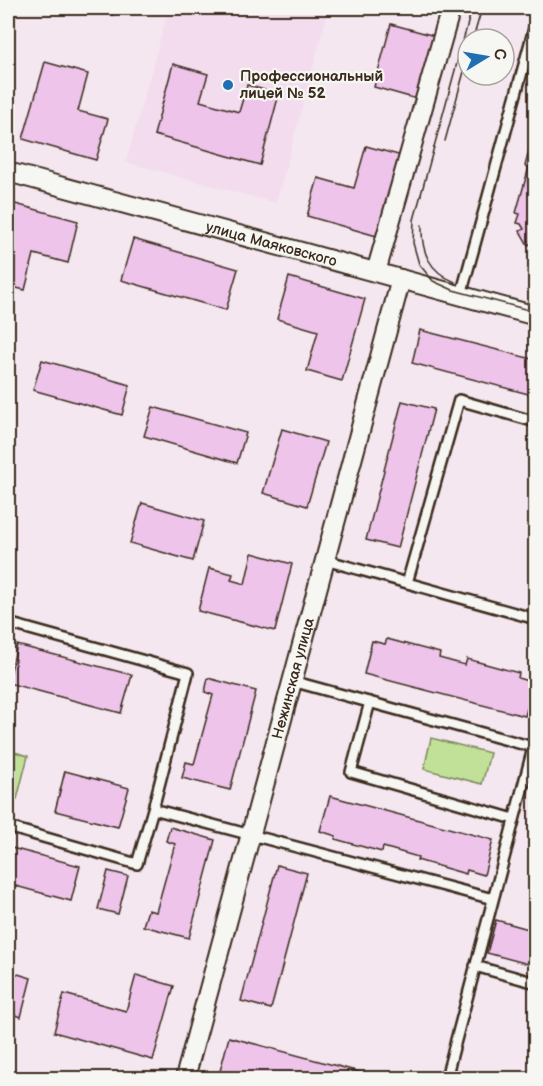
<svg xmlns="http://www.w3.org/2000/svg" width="543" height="1086" font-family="'Balsamiq Sans',sans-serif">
<rect width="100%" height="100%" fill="#f4e7f0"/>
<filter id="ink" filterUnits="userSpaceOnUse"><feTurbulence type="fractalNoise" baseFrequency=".0167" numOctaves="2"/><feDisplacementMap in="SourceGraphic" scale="12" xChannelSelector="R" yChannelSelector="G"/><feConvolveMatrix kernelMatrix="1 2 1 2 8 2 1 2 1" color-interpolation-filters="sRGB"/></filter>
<g filter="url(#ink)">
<path fill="#f2dcee" d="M169 8H329L276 203 126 162Z"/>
<path fill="#c1e199" stroke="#7e865c" stroke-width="1.5" d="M431 738 490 753 482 784 424 769Z
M8 750 28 756 17 799 8 797Z"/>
<path fill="#eec4eb" stroke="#3b2a1e" stroke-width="1.5" d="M87 8H115L113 15Z
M391 24 435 36 417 99 374 87Z
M45 62 88 74 78 111 108 119 96 160 23 139Z
M173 64 208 74 200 101 239 112 247 85 279 94 260 165 154 135Z
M533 136H536V253L532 243 528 245 520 231 524 229 521 224 517 223 520 214 516 213 529 167 525 166Z
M366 146 402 156 380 237 307 216 318 178 354 188Z
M8 202 78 221 68 263 34 254 25 290 8 286Z
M133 239 238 269 226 310 121 280Z
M289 277 365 299 342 381 307 371 318 331 277 319Z
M420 330 536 360V396L412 363Z
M42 360 130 385 122 415 33 390Z
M402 401 434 409 398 548 366 540Z
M153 407 246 433 237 463 144 436Z
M282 429 326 442 307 506 263 493Z
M142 503 204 521 193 561 130 543Z
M252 553 292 564 275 631 198 611 209 568 233 574 231 580 245 584Z
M387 639 440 653 439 658 465 665 467 659 519 673 518 678 534 683 525 716 364 674 372 641 385 644Z
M17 645 132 675 121 713 8 683Z
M208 678 256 691 230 790 182 778 186 762 194 764 213 695 205 692Z
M65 771 129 788 118 827 55 811Z
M330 796 493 840 484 875 467 870 466 874 417 860 418 857 383 847 382 852 335 839 336 836 320 831Z
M170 827 215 840 189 938 143 926 148 910 156 912 175 844 166 841Z
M8 847 80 866 71 901 8 884Z
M277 865 307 873 271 1009 241 1001Z
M108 871 128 876 118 914 98 909Z
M496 920 536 931V966L487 953Z
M8 971 31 978 21 1017 8 1013Z
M136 975 174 986 153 1060 54 1032 64 994 126 1011Z
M229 1037 382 1078H247L220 1071Z"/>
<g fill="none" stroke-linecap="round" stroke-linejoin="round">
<defs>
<path id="lane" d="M461 295 536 21
M325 560 536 619
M407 583 459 400 536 422
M8 623 188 673 153 809 493 899
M292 681 533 747
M370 702 351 772 514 819
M8 827 137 864 153 809
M475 966 536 983
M447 1074 464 1078
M446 1078 536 737"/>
<g id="street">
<path id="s1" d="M8 172 536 316"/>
<path d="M376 272 451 8"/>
<path id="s2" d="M185 1078 401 279"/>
</g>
</defs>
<use href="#lane" stroke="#3b2a1e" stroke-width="14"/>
<use href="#street" stroke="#3b2a1e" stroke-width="22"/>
<use href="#lane" stroke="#f6f6f2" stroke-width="9"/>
<use href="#street" stroke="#f6f6f2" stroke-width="18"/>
<path stroke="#3b2a1e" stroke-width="1.5" d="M472 8 414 220 413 243 419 264 433 281 453 290 536 312
M473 39 482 8
M445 141 468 57
M422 225C421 252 429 271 455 282"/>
</g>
</g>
<circle fill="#1f6fb2" stroke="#f6f6f2" stroke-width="2" cx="228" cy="85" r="6"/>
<g text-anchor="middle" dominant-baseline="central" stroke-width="4.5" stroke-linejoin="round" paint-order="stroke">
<g font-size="15" font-weight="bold" fill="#3b2a1e" stroke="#f6f6f2" text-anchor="start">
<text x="240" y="76">Профессиональный<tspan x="240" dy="17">лицей № 52</tspan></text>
</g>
<g font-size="15" fill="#3b2a1e" stroke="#f6f6f2">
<text stroke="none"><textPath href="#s1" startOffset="273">улица Маяковского</textPath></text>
<text stroke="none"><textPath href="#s2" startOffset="414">Нежинская улица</textPath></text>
</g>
</g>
<rect width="543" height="1086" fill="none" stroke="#f6f6f2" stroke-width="30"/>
<rect x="15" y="15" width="513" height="1056" fill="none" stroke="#3b2a1e" stroke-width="2" filter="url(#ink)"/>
<g transform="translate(486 57) rotate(79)"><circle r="28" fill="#f6f6f2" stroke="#aba49d" stroke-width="1.5"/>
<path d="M0-4.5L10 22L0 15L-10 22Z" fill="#1f6fb2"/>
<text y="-9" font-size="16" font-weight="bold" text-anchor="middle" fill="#3b2a1e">С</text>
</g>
</svg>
